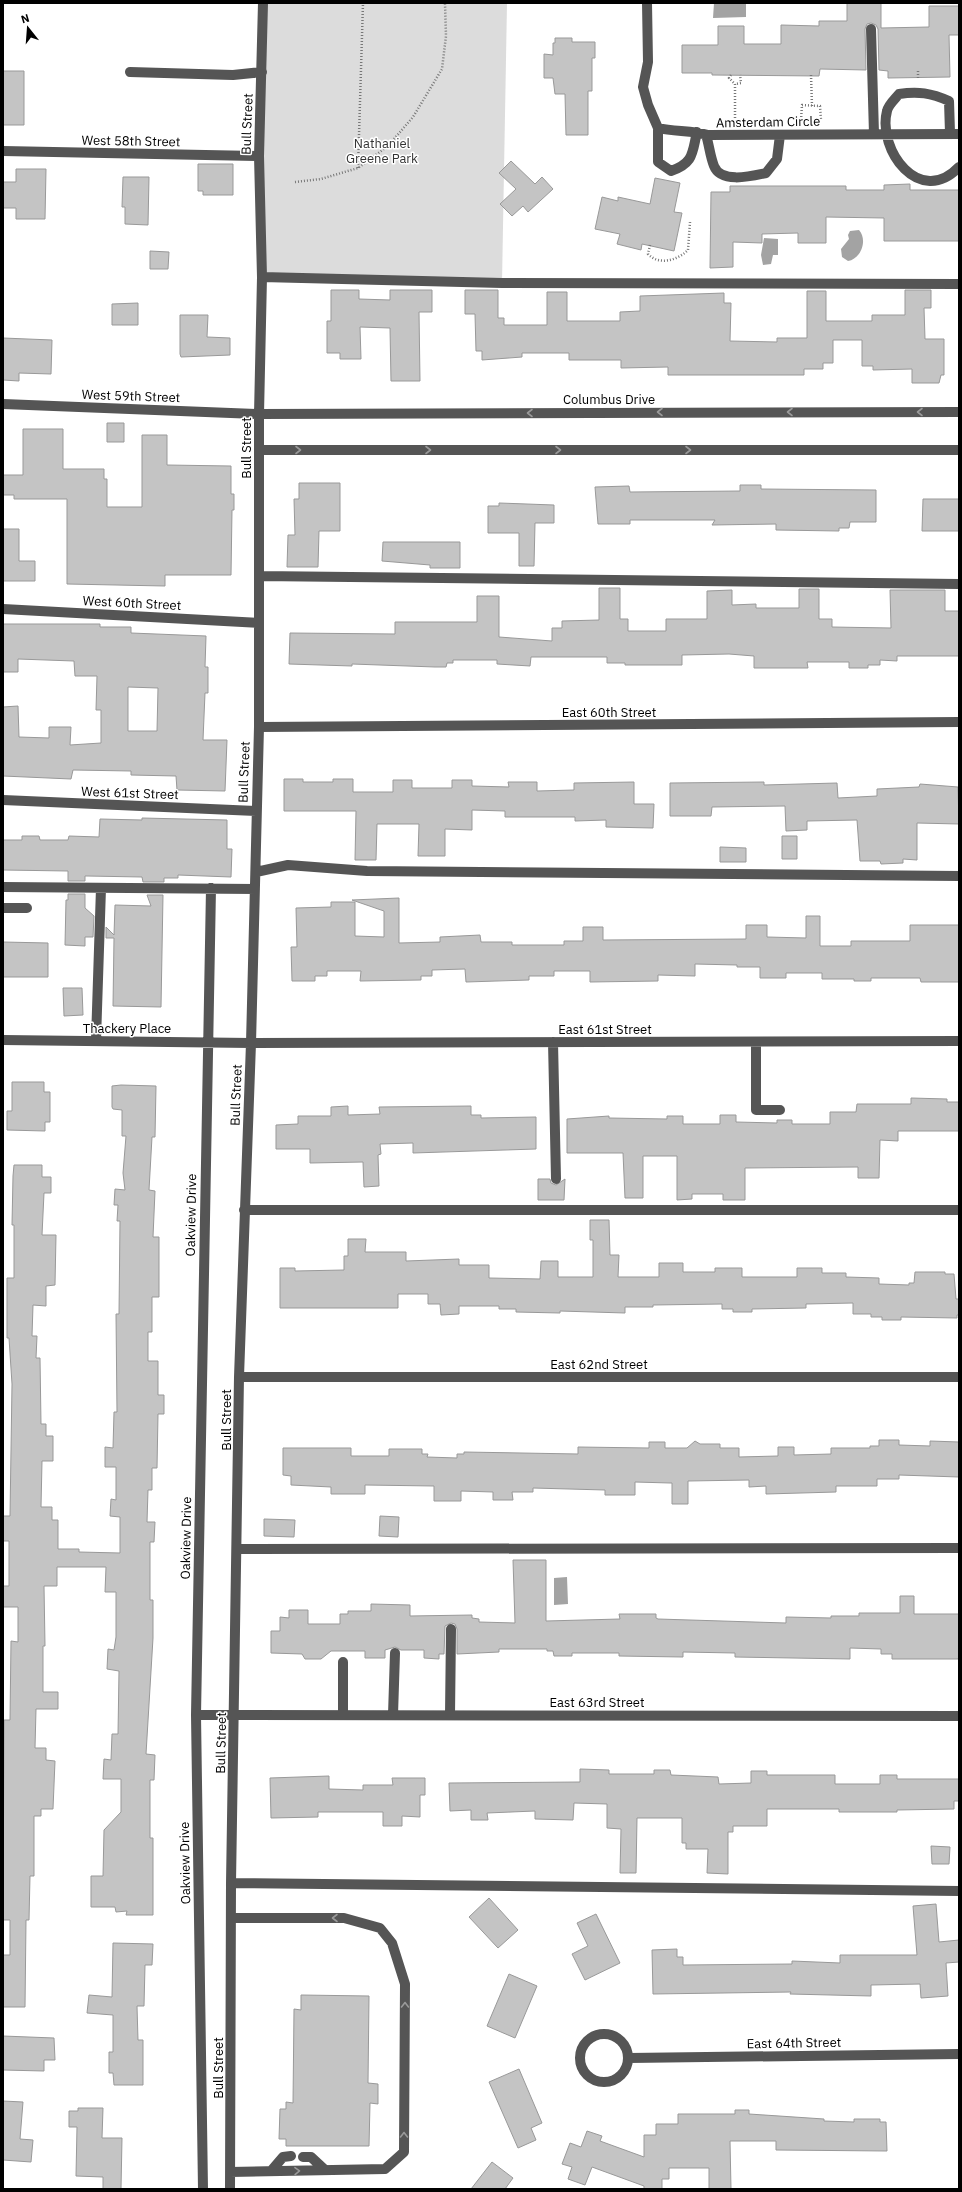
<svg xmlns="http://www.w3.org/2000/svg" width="962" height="2192" font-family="'IBM Plex Sans',sans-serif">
<rect width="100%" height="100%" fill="#fff"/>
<path fill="#dcdcdc" d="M263 3H507L502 283 262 277Z"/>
<path fill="#a3a3a3" d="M714 3H746V17L713 18Z
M859 230C868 240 861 259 848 261L842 257 841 249 849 239 848 235 850 231Z
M764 238 778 239V255H773L771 264 763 265 761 255Z
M567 1577 568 1604 554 1605V1578Z"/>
<path fill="#c4c4c4" stroke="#999" fill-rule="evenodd" d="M847 3H881V28L929 27V6H959V35H949L950 77 888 78V71L879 70 878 29 876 25 871 23 867 24 865 29 866 70 820 69 819 76 712 75V73H682V45H718V26H744V44H781V25L819 26V21H847Z
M555 38H572V42H595V58H592V91H588V135H566L565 94H555L553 78H544V54L553 55V43H555Z
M3 71H24V125H3Z
M511 161 535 184 542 177 553 189 528 212 523 206 512 216 500 204 516 189 499 173Z
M198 164H233V195H203V191H198Z
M16 169H46L45 219H16V208H3V182H16Z
M123 177H149L148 225 125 224V207H122Z
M655 178 680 183 674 212 682 213 674 251 642 244 641 250 617 244 620 234 595 229 602 197 618 201V197L650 204Z
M910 184V190H959V241H884V218L826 217V243H798V233L762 234V243L733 242V267L710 268 711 192H730V186H846V190H884V185Z
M150 251 169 252 168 269H150Z
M331 290H359V299L390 300V290H432V312H419L420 381H391L390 328 360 327 361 359H340V353H327V321H331Z
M465 290H498V318H504V325H547V292H567V321H620V312L640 311V296L724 293V303H731L730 341 777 342V338H807V291H826V321H872V315H905V290H931V308H924L925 339H944V375H941L939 383H912V369L873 370V366H862V340H833V363H823V369H804V375H668V367L621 368V360H569V353H522V357L482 360V351H476L475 314H465Z
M138 303V325H112V304Z
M180 315H208L207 337 230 338V355L181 357 180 354Z
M3 338 52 340 51 374 19 373V381L3 380Z
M107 423H124V442H107Z
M23 429H63V469H104V479H107V507H142V435H167V465L231 466V494H234V510H232L231 575H165V586L67 584V499H14V495H3V475H23Z
M299 483H340V531H319L318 567H287L288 535H295L294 499H299Z
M740 485H761V489L876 490V522H850L849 528H839V531L776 530V524L712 525 715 520H630V524H598L595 487 629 486 630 492 740 491Z
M923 499H959V531H922Z
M499 503 554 505V523H535L534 566H519V533H488V506H499Z
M3 529H19V561H35V581H3Z
M383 542H460V568H430V565L382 561Z
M599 588H620V619H628V631H666V619H707V591L732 590V605L756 604V608H799V589H819V619H832V627L891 628 890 590H945V611H959V656H897V661L880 660V665H868V668H849V662H807L808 668H754V656L729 654 682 655V665H625V663H607V657H531L530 666 497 664V660H453V663H447L446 667H435L352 664V666L289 664 290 633 395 634V622H477V596H499V637L552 641V628H562V621L599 620Z
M3 624H100V627H131V633L206 636 205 667H208V693H205L203 740H227L225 791 177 790 176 776 131 775V771L73 770 71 779 3 776V707L18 706 19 737 49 738V727H71L70 745 101 743V710H96L97 676H75L74 661 18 659V672H3ZM128 687 158 688 157 731H128Z
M284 779H303V782H333V779H353V792H393V780H412V788H452V780H472V786L509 787 508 782H537V791L574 790V783L634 782V804H654L653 828 606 827V820L575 821V817H505V811L472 810V830L445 829V856H418L419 824H377L376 860H355L356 811H284Z
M764 782V785L837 783 838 798 877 796V789L919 787 920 784 958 787 959 824 917 823V860L903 859V863L881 864 880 861H860L857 820 807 821V830L786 831 785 806 712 807 711 816H670V783Z
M142 818 227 820V849H232L231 877 178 875V878H164V882H143L142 877 87 876H85V881H68V871L3 870V840H22V836H39L40 840H68L69 836 99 837 100 819 142 820Z
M782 836H797V859H782Z
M720 847 746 848V862H720Z
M68 894H85V908L94 916 93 937H85V946L65 945 66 900H68Z
M147 895H163L161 1007 113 1006 114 938H106V927L114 935 115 905 151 906Z
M399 898V943L440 942V937L480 935 481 942H512V945H564V941H583V927H603V940L746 939V925H767V937L806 938V916H820V946H851V941H910V925H959V982H921L920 978H871V981H854V979H822V973H786V978H760V967H737V965L695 964V976L658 975V981L590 982V971H554V976H529V980L466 982 465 969 432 970V976H421V980L360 981 361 971H327V976H315V981H292L291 947H297L296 908 331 907V902H355V936L384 937V911L352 900Z
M3 942 48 943V977H3Z
M63 988H82L83 1015 64 1016Z
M12 1082H44V1092H50V1122H45V1131L7 1130V1111H12Z
M121 1085 156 1086 155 1137H152L149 1190 155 1191 153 1237H159V1297H152V1332H148V1361H158V1395H164V1414H158L157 1468H152V1490H148L147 1522H155L154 1542H150V1600H153V1638L146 1754 155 1755 154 1780H150V1838H153V1915H126L127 1911 116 1912 115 1907H91V1876H103L104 1830 121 1812V1779H103L104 1759 111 1760 112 1734H118L119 1671 107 1669 108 1649 114 1650 116 1637V1592H105L106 1567H57V1586H44L45 1646H43V1692H58V1709H36L35 1748H46V1760L55 1761 53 1809H41V1816H34V1876H30L29 1920H26L25 2007H3V1955H10V1920H3L4 1720H10L11 1641 18 1642V1607H3V1586H9V1541H3V1516H10L12 1384 9 1338H7V1278H14V1225H12L13 1176 14 1165H42V1177H51V1193H44L42 1235H56L55 1285 46 1286V1306L33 1305 32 1336H37L36 1358H40L41 1424H46V1436H53V1461H42L41 1507H52V1520H58V1549H79V1552L120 1553V1517L110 1516 111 1499 116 1500V1467H105V1447L113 1448 114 1412H117L116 1314H119L120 1221H117L118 1205H114L115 1189 125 1190 123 1173 126 1136H122V1110L113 1109 112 1107V1086Z
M911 1098 947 1099V1102H959V1131H898V1141L880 1140 879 1178H858V1167L745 1168V1200H723V1194H692V1199L677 1200V1156H643V1198H625L623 1153H567V1119L609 1116V1118L667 1119V1116H683V1124H720V1115H736V1122L777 1123V1120H792V1124H830V1112H856L857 1104H911Z
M348 1106V1115L380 1114 379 1107 471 1106V1115H481V1118L536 1117V1149L413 1153V1143L380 1144 381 1154 378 1155 379 1186 364 1187 363 1162 310 1163V1149H276V1125L298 1124V1116H331V1107Z
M538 1179H550L551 1183 556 1185 565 1179 564 1200H538Z
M590 1220H609L610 1255H619L618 1277H659V1263H683V1272H715V1268H742V1277H797V1268H822V1273H846V1277L879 1278V1284L909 1285V1283H914L915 1272H945V1274H954L956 1299H959V1315H957V1318L901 1317V1320H882V1317H871V1314H853V1303L806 1304V1308L752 1309V1312H733V1309H722V1304L653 1305V1307H625V1313L560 1311V1313L516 1312V1309H499V1306H459V1314L441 1315 440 1304H428V1294H398V1308H280V1268H295V1271L344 1270V1256H348V1239H366L365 1252H406V1261L459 1259V1265H489V1278L540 1279 541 1261H558V1277H593V1240H590Z
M879 1440H899V1445L930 1446V1441L959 1442V1477L899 1475V1479H877V1486H836V1492L766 1494V1486L749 1487V1480L688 1481V1504H672V1483H670L635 1482V1495H605V1490L533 1488V1492H512L513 1500H493V1492L461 1491V1501H434V1486L365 1485V1494H331V1487L291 1485V1476L283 1475V1448H351V1456H389V1449H422V1454H428L427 1457 457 1458V1454H464V1452L578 1454V1447L649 1448V1442H665V1448H687L695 1441 700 1444H720V1448H739V1457L778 1456V1447H794V1455L831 1454V1448H870V1446H879Z
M380 1516 399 1517 398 1537 379 1536Z
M264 1519 295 1520 294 1537 264 1536Z
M513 1560H546V1621L620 1619 619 1614H656V1618L658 1619 786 1623V1617L831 1618V1616H859V1613H900V1596H914V1614H959V1656L958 1659H892V1654H881V1649L850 1648V1659L735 1657V1653L683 1652V1657L619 1656V1653H572V1656H554L553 1651H547V1649H499V1652L457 1654V1629L455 1624 451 1623 445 1626 444 1654H439V1659L424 1658V1650H401L395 1647 385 1650V1658H365V1651H331L321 1659H305L302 1654 271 1653V1631H280V1617L289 1618V1610H308V1624H340V1614H348V1611H371V1604L410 1605V1616L472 1615V1618L479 1619V1622L515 1623Z
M580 1769 609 1770V1774H654V1770H670L671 1775 718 1777 719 1784 751 1783V1771H767V1775H835V1784H880V1775H897V1779H959V1801H954V1809L897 1810V1812H839V1809H767V1826H733V1832H728V1874L707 1873 708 1849H686V1843H682V1818H637L636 1873H620L621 1829 607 1828V1804L574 1803 573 1820 535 1819V1811L487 1813 488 1820H471V1810L450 1811 449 1783 580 1782Z
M329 1776V1789L363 1790V1785H393L392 1778H425V1795H420V1817L402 1816V1826H383V1812H318V1817L271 1818 270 1778Z
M931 1846 950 1847 949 1864H932Z
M489 1898 518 1930 498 1948 469 1917Z
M936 1904 939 1942 959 1940V1962L946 1963 948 1996 921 1998 920 1984 871 1985V1996L790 1994 791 1992 653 1994 652 1950 677 1949V1957H683V1965L792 1964V1961L840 1963V1955H917L913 1906Z
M596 1914 620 1963 585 1980 572 1954 588 1946 577 1923Z
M113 1943 153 1944 152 1965H145L144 2006H137L138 2040H143V2085H114L113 2073H109V2052H113V2015L87 2013 89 1995 112 1997Z
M509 1974 537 1986 515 2038 487 2026Z
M301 1995 369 1996 368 2083 378 2084V2104L370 2103 369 2146H286V2139H279L280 2109H286V2102L293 2103 294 2009 301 2010Z
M3 2036 54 2038 55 2060H44V2071L3 2070Z
M519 2069 542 2123 531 2128 536 2140 518 2148 489 2082Z
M3 2101 23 2102 20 2139 33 2140 31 2162 3 2160Z
M78 2108H103L102 2138H122L121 2189H103V2177L76 2176 77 2127H69V2111H78Z
M735 2110H749V2114L824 2119V2121L854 2122V2119H880V2122H886L887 2151 776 2150V2141H730L731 2189H709V2168H669V2179H662V2189H644V2186L592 2167 585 2185 568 2179 572 2167 562 2164 570 2143 581 2147 587 2131 602 2136 600 2141 644 2157V2135H656V2124H678V2114H735Z
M492 2162 513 2178 505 2189H471Z"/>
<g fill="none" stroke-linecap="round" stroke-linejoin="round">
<path stroke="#777" stroke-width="2.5" stroke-dasharray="1 2" stroke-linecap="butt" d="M918 71V79
M731 75 729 78 735 84
M811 75 812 106
M801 120 802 105 820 106 821 120
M735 121V84L741 83 740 75
M358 168 363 3
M295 182 321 179 358 168 388 146 413 117 442 69 446 36 445 3
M650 245 648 254C659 266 678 260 688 250L690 222"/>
<path stroke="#555" stroke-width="10" d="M647 3 648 62 643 87 648 105 658 128C675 132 692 130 708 135L959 134
M871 29 874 134
M130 72 233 75 262 72
M658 128V162L671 171C694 163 692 153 697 132
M950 133 949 101C931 93 918 91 899 94 895 99 888 105 887 111 877 150 920 208 959 167
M706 135C709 144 710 156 714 166 721 184 752 176 766 173L777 159 780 135
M3 151 259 156
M262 277 502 283 959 284
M3 404 259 414 959 412
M259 450H959
M259 576 959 584
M3 609 259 623
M259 727 959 722
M3 800 256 811
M256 872 288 865 367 871 959 876
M3 887 255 889
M3 908H27
M3 1040 251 1043 959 1041
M96 1040 101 888
M553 1042 556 1179
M756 1042V1110H780
M244 1210H959
M239 1377H959
M238 1549 959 1548
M343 1662V1715
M196 1715 959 1716
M393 1715 395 1653
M450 1715 451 1629
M231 1883 959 1891
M580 2058a24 24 0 1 1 48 0a24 24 0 1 1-48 0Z
M629 2058 959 2054
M303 2157H311L325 2170
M271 2171 283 2157 291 2156
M230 2172 385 2169 404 2152 405 1984 392 1943 380 1928 344 1918H231
M203 2189 196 1715 211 888
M230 2189 231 1883 239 1377 251 1043 259 727V414L262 277 259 156 263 3"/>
</g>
<defs><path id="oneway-chevron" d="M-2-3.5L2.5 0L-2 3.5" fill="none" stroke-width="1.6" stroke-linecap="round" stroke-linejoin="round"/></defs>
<g stroke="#999">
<use href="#oneway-chevron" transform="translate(660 412) rotate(180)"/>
<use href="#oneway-chevron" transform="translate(790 412) rotate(-180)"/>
<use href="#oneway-chevron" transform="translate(920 412) rotate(-180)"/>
<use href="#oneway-chevron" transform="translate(530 413) rotate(180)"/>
<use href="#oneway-chevron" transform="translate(298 450)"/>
<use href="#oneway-chevron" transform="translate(428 450)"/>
<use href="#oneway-chevron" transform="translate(558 450)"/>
<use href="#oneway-chevron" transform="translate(688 450)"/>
<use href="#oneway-chevron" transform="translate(335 1918) rotate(180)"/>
<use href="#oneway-chevron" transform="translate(405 2005) rotate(-90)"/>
<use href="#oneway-chevron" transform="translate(404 2135) rotate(-90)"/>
<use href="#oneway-chevron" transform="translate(297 2171) rotate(-1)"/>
</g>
<g text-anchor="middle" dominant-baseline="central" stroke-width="3" stroke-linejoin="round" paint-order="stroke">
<g font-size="13" fill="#000" stroke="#fff">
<text transform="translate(768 122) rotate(-1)">Amsterdam Circle</text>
<text transform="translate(247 124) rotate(-88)">Bull Street</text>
<text transform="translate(131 141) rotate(1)">West 58th Street</text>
<text transform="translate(131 396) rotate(2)">West 59th Street</text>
<text x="609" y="399">Columbus Drive</text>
<text transform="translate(246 448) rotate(-90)">Bull Street</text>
<text transform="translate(132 603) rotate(3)">West 60th Street</text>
<text x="609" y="712">East 60th Street</text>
<text transform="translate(244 772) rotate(-88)">Bull Street</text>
<text transform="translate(130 793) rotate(2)">West 61st Street</text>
<text x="127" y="1028">Thackery Place</text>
<text x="605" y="1029">East 61st Street</text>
<text transform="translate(236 1095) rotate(-88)">Bull Street</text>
<text transform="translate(191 1215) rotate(-89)">Oakview Drive</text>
<text x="599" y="1364">East 62nd Street</text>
<text transform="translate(226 1420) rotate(-90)">Bull Street</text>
<text transform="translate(186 1538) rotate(-89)">Oakview Drive</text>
<text x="597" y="1702">East 63rd Street</text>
<text transform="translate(221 1743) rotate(-89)">Bull Street</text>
<text transform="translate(185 1863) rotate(-91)">Oakview Drive</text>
<text transform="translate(794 2043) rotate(-1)">East 64th Street</text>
<text transform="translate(218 2068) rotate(-90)">Bull Street</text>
</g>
<g font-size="13" fill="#333" stroke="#fff">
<text x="382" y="143">Nathaniel<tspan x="382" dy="15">Greene Park</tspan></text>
</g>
</g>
<rect width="962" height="2192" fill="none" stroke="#000000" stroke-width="8"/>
<g transform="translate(28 28) rotate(343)" stroke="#ffffff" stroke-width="3" paint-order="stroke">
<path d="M0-3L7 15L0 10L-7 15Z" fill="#000000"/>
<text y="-6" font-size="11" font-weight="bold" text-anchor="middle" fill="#000000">N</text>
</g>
</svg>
